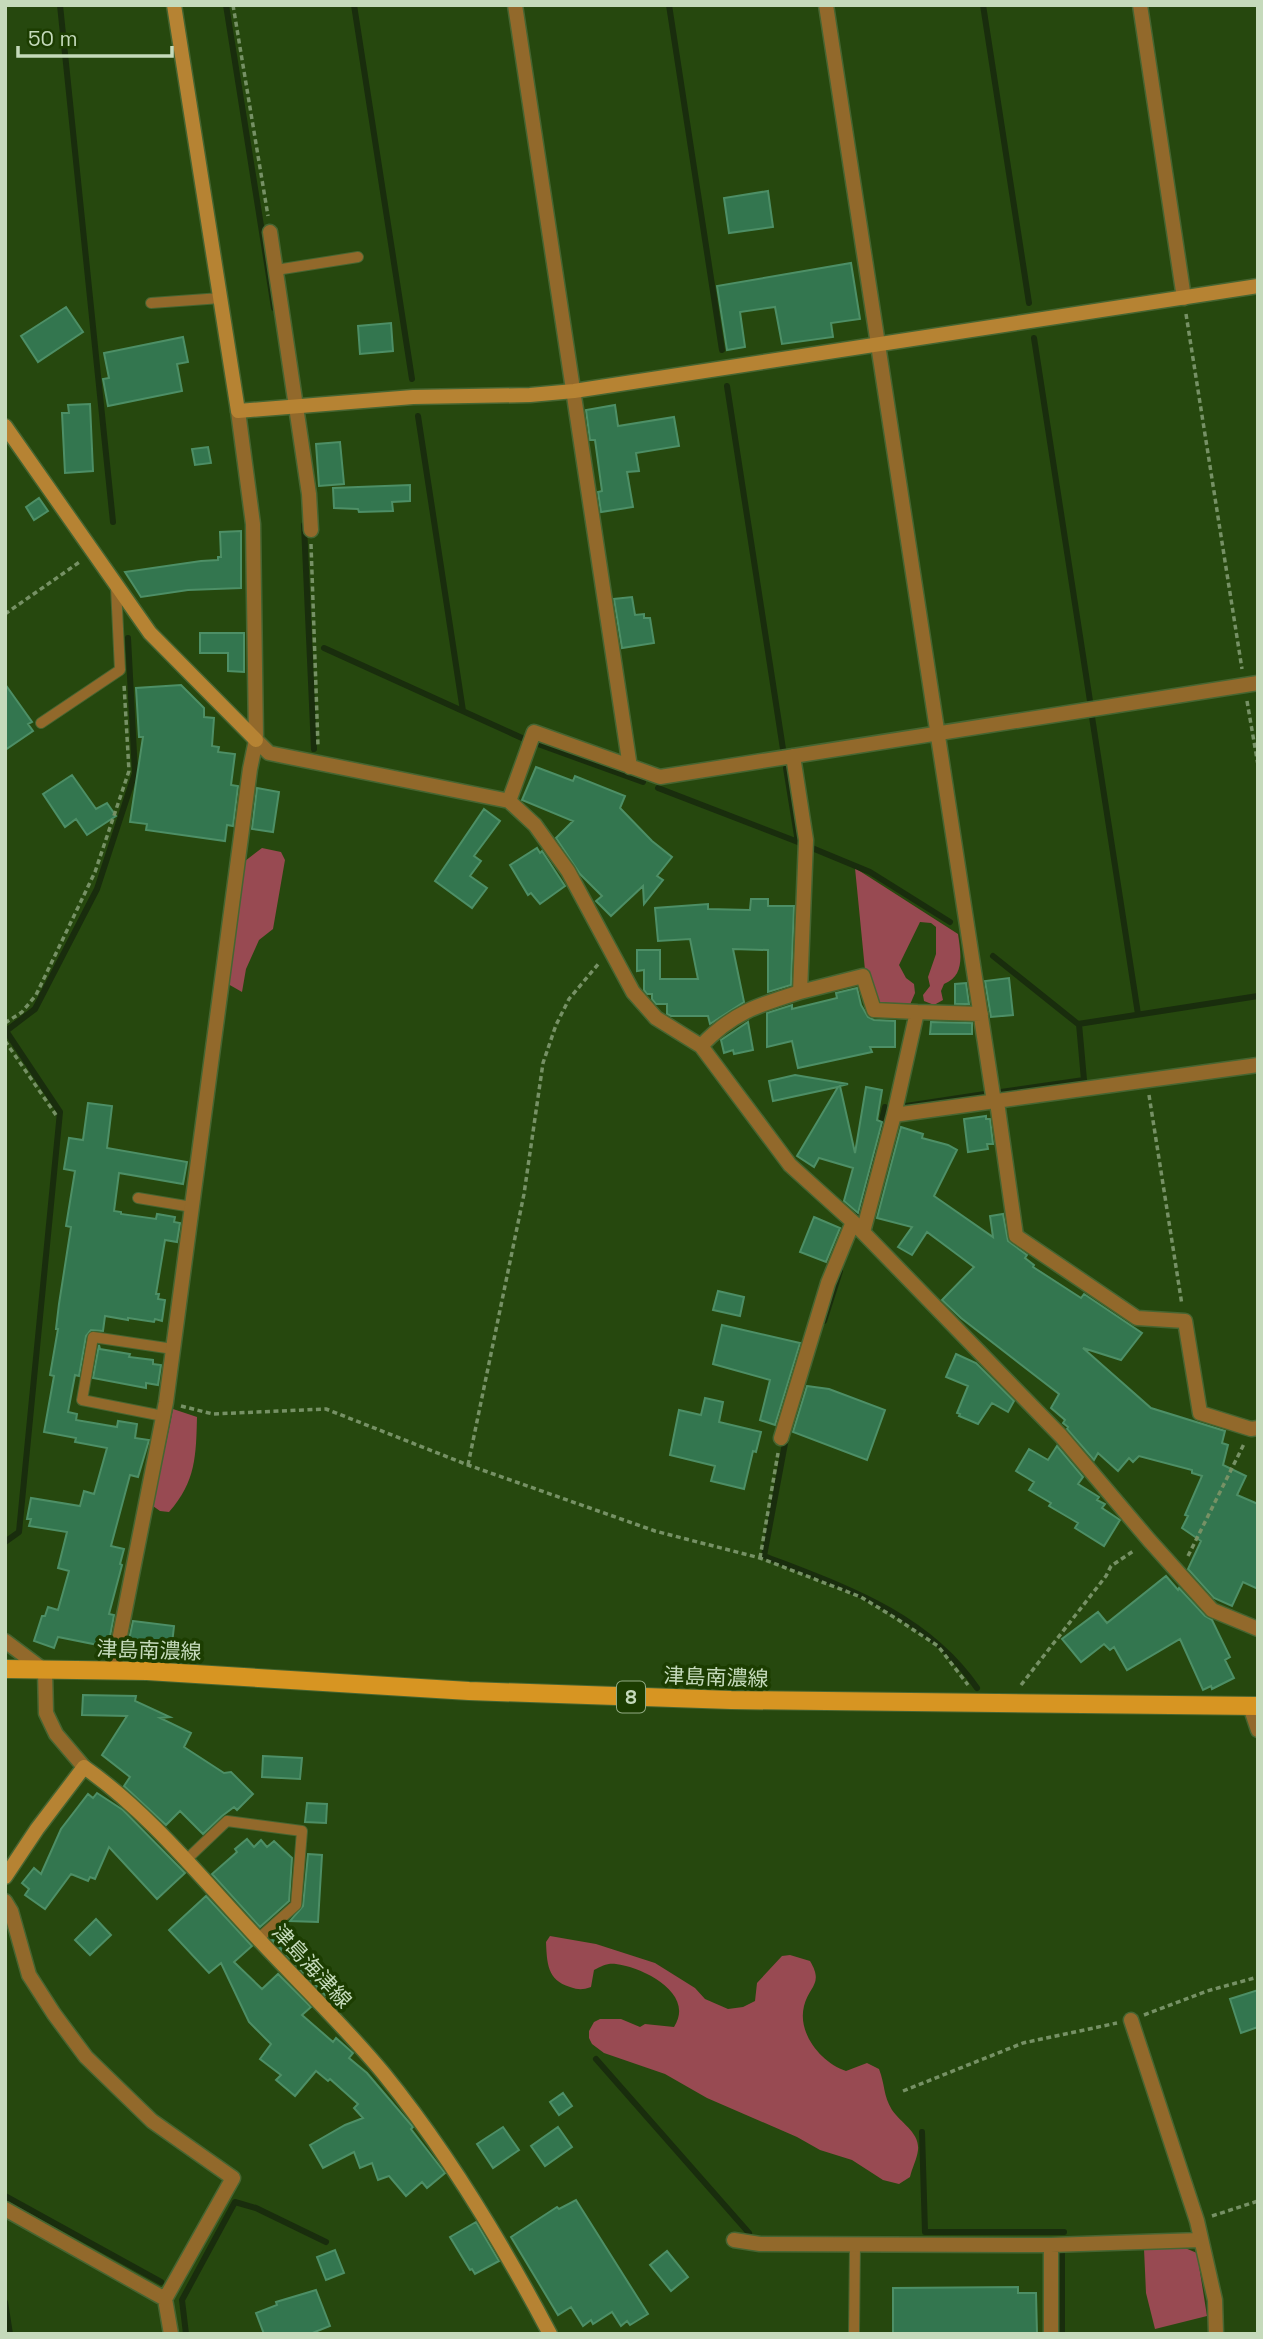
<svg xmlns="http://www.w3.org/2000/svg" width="1263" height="2339" font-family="'Space Grotesk','Noto Sans JP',sans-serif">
<rect width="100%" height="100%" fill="#26480e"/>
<path fill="#984a52" d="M262 848 281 852 285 860 273 929 259 940 246 969 242 992 228 984 245 861Z
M855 868 958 934C961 954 965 976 944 984L941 991 943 1000 934 1005 924 1001 923 995 930 986 928 977 936 954V927L931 923 920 922 899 965 906 978 914 984 915 993 909 1007 876 1005 865 970Z
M173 1409 197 1417C196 1455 196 1482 169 1512L160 1511 153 1506Z
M550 1936 596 1944 655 1963 695 1988 705 1999 728 2009 743 2007 755 2001 757 1983 782 1956 790 1955 810 1961C824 1984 809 1986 804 2006 797 2034 822 2063 846 2071L867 2063 879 2069C885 2084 883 2095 892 2110 901 2123 920 2133 918 2150 917 2159 912 2168 910 2177L899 2184 883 2180 852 2160 820 2150 797 2137 707 2098 665 2074 604 2053 592 2044 589 2038V2031L594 2022 600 2019H621L640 2027 645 2024 674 2027C696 1993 642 1967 616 1964 607 1963 602 1966 594 1970L591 1987C582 1990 579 1990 570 1987 547 1980 547 1963 546 1942Z
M1185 2248 1197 2253 1207 2316 1155 2329 1146 2293 1144 2249Z"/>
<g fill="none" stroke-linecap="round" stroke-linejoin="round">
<path stroke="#192d0d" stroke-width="6" d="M60 5 113 522
M226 5 274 308
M354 5 412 379
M669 5 722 350
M983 5 1029 303
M1034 338 1090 701
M727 386 783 749
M418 416 463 711
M304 525 314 749
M324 648 522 738
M1092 717 1138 1014
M538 744 643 782
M658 788 798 842 786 768
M812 848 870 872 950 922
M993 956 1078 1024 1258 996
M1001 1092 1084 1080 1079 1024
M906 1106 985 1094
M880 1129 885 1107
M859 1213 874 1150
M824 1321 840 1271
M786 1438 764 1556C844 1587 926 1614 977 1688
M5 1542 19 1532 60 1112 6 1031 35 1009 97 889 135 773 128 638
M596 2059 749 2233
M922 2132 925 2232H1064
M5 2196 161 2282
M1062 2252V2334
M5 2302 10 2334
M186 2334 182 2300 235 2202 256 2208 326 2242"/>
</g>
<path fill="#33764f" stroke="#4d8f66" stroke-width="2" d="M768 191 773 227 729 233 724 198Z
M851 263 860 319 831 323 833 337 782 344 775 307 740 312 745 347 727 350 717 286Z
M66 307 83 332 38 362 21 336Z
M391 323 393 351 360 354 358 326Z
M183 337 188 362 177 364 182 391 108 406 103 379 109 378 104 353Z
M90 404 93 471 65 473 62 413H69L68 405Z
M615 405 618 426 674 417 679 446 636 453 639 471 627 472 633 507 601 512 598 492 602 491 595 440H590L586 410Z
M340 442 344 484 319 486 316 444Z
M208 447 211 463 195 465 192 449Z
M410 485V501L392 502 393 511 359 512 358 509 334 508 333 488Z
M39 498 48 511 34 520 26 507Z
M241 531V588L188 590 141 597 125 572 201 561 218 560V557H221L220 532Z
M632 597 635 615 644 614V618H650L654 643 622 648 614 599Z
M200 633H244V672L228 671V653H200Z
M5 684 32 722 28 724 33 731 5 750Z
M181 685 204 708V717L214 718 212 746 219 747 218 752 235 754 231 785 238 786 233 826 227 825 225 841 146 830 147 824 130 822 143 737H139L136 688Z
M536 767 573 781 575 776 625 796 620 808 652 841 672 857 657 876 663 880 644 904 643 886 611 916 596 901 602 896 580 874 556 838 573 821 522 800Z
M72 775 96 809 107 803 116 816 87 835 76 819 65 827 43 794Z
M257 788 279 792 273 832 252 829Z
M484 809 500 821 474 856 481 861 470 876 487 888 472 908 435 881Z
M537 848 540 853 542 851 565 886 540 904 531 893 528 895 510 865Z
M751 899H768V906H794L791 985 768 992V950L733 949 744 1002 710 1024 708 1016H671L667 1014V1004H656L652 999V994H647L644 990V970L637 971V950H660V979H698L690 939 658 941 655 908 708 904V909L750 910Z
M1009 978 1013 1015 991 1017 985 981Z
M966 983 969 1004H955V984Z
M857 988 861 1005 868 1017 874 1020 895 1021V1047H870L872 1052 798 1068 792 1041 767 1047V1013L792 1005V1009L837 998 836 993Z
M748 1022 753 1050 734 1054 733 1050 724 1053 721 1040Z
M931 1022 972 1023V1034H930Z
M795 1075 848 1084 840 1086 855 1153 866 1087 882 1090 877 1120 882 1122 858 1213 844 1201 853 1168 819 1158 814 1167 797 1156 838 1087 773 1101 769 1081Z
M88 1103 112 1106 107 1148 187 1162 183 1184 119 1173 114 1211 121 1212V1214L156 1219 157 1214 175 1217 174 1222 180 1223 177 1242 165 1240 156 1294H159L158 1299 165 1300 162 1321 155 1319 154 1322 128 1318V1320L105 1316 103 1331 91 1330 86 1336 79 1376 75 1375 68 1412 77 1414 76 1420 117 1427 118 1421 137 1424 135 1438 149 1440 138 1477 130 1475 111 1546 124 1549 120 1564 122 1565 109 1614 114 1615 108 1647 58 1637 54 1648 34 1641 42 1616H45L48 1607 58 1610 69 1571 58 1568 67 1532 29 1526 31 1519H27L31 1498 80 1506 84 1491 94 1494 107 1448 75 1442 76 1438 44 1432 54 1376 50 1375 58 1329H56L59 1304 71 1227 66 1226 75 1171 64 1169 69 1138 83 1140Z
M986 1116V1119H990L993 1144H987L988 1149 968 1152 964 1119Z
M901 1127 923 1134 922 1138 948 1145 957 1150 934 1196 993 1237 990 1216 1003 1214 1008 1241 1027 1255 1025 1258 1034 1265 1033 1267 1081 1298 1084 1294 1142 1333 1121 1360 1083 1348 1151 1408 1225 1431 1222 1443 1228 1445 1223 1465 1246 1476 1237 1495 1258 1504V1589L1243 1582 1232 1606 1214 1598 1188 1569 1201 1541 1182 1528 1188 1516 1185 1515 1202 1476 1192 1473V1470L1139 1456 1133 1462 1129 1458 1118 1471 1098 1453 1094 1460 1067 1429 1068 1427 1063 1423 1065 1420 1051 1408 1059 1394 961 1318 942 1300 974 1267 927 1232 912 1255 898 1247 912 1227 877 1218Z
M814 1217 840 1228 826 1262 800 1252Z
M718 1291 744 1297 740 1316 713 1310Z
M722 1325 800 1343 775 1425 760 1420 770 1380 713 1364Z
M99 1345 100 1349 130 1354 129 1357 153 1360V1364L161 1365 158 1385 146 1383V1388L93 1378Z
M956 1354 976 1363 1014 1401 1008 1412 992 1403 978 1424 959 1416 960 1414 957 1413 968 1386 946 1377Z
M807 1386 829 1389 885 1410 867 1460 793 1432Z
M705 1398 723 1402 719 1422 761 1432 756 1452 753 1451 744 1489 711 1481 715 1466 670 1455 679 1410 701 1415Z
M1057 1446 1083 1477 1078 1484 1099 1497 1097 1500 1105 1504 1102 1508 1120 1520 1104 1546 1075 1528 1078 1523 1049 1506 1051 1503 1029 1490 1034 1482 1016 1471 1029 1449 1048 1460Z
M1166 1576 1178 1590 1179 1588 1205 1616 1212 1620 1230 1657 1225 1660 1234 1678 1212 1689 1211 1686 1203 1690 1180 1639 1127 1670 1114 1647 1110 1650 1104 1644 1081 1662 1062 1639 1098 1612 1107 1623Z
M133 1621 174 1626 171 1653 127 1649Z
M83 1695 136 1696 135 1701 170 1717 160 1718 191 1733 184 1747 224 1773 231 1772 253 1794 237 1810 234 1807 222 1816 203 1834 180 1811 166 1825 124 1786 130 1777 102 1755 127 1716 82 1715Z
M263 1756 302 1758 300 1779 262 1777Z
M97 1793 123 1810 185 1873 157 1899 109 1847 95 1879 90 1877 88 1881 71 1874 45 1909 25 1895 29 1889 22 1883 34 1868 41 1874 61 1829 88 1794 93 1798Z
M307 1803 327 1804 326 1823 305 1822Z
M247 1839 254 1847 261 1840 267 1847 274 1841 292 1858 289 1901 260 1927 212 1874 237 1852 235 1849Z
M308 1854 322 1855 318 1922 290 1921 303 1906Z
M206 1896 252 1946 234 1962 262 1989 278 1974 311 2007 302 2015 333 2042 336 2038 353 2053 349 2058 367 2073 407 2120 413 2127 411 2129 445 2173 427 2188 422 2182 406 2196 389 2176 378 2180 372 2163 360 2168 354 2152 323 2168 310 2145 345 2125 363 2118 354 2108 358 2104 330 2079 328 2081 316 2071 295 2096 276 2080 281 2075 260 2059 271 2044 249 2022 221 1963 209 1973 169 1930Z
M96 1919 111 1935 90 1955 75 1940Z
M281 1928 314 1964 311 1967 331 1989 325 1995 270 1938Z
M1258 1990V2027L1241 2033 1230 1999Z
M563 2093 572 2106 559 2115 550 2102Z
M503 2127 519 2150 493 2168 477 2144Z
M558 2127 572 2147 545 2166 531 2146Z
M576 2200 648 2314 630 2325 627 2321 621 2326 612 2312 593 2324 591 2320 583 2326 571 2307 558 2315 511 2237 557 2207 559 2209Z
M476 2222 499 2261 475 2274 472 2269 470 2270 450 2237Z
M335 2250 344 2273 326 2280 317 2257Z
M667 2251 688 2277 671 2291 650 2265Z
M1018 2287V2293H1036L1037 2334H893V2288Z
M316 2290 330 2326 310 2334H264L256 2313 277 2305 276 2302Z"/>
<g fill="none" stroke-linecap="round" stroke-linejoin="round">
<defs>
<path id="lane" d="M276 270 358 257
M151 303 221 298
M41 723 120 670 116 587
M138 1198 192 1207
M163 1416 82 1400 93 1337 173 1349
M186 1860 227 1821 302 1831 296 1905 258 1939
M854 2334 855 2244"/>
<path id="street" d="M515 5 630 767
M826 5 994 1102
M1140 5 1184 298
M270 232 309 494 311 530
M256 740 269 753 509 801 535 825 568 871 633 992 656 1018 701 1046 790 1165 853 1222 1061 1436 1149 1540 1212 1610 1258 1629
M793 756 806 840 800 992 863 976 874 1010 917 1012 894 1115 863 1232
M509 801 534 732 660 777 1258 683
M917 1012 981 1014
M701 1046C732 1013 758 1005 800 992
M997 1102 1016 1236 1137 1318 1185 1321 1200 1413 1251 1429 1258 1428
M894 1115 1258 1065
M781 1438 828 1283 853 1222
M5 1641 45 1671 46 1713 56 1734 84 1767
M113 1671 166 1402 250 769 256 740 253 524 238 411
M1250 1706 1258 1730
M5 1901 11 1911 29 1975 54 2014 86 2057 152 2121 233 2178 165 2299 171 2334
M1131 2020 1197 2221 1215 2300 1216 2334
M5 2209 165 2299
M734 2240 760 2244 1051 2245 1200 2240
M1051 2245V2334"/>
<path id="secondary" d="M174 5 238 411 413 397 530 395 574 391 1258 286
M5 426 150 633 256 740
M5 1877 37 1829 84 1767C147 1811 198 1874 250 1930 294 1978 343 2024 384 2074 449 2154 502 2243 550 2334"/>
<path id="primary" d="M5 1669 147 1671 469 1691 731 1700 1258 1706"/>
</defs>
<use href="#lane" stroke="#466531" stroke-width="12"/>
<use href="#street" stroke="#466531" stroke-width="17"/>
<use href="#secondary" stroke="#466531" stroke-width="17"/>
<use href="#primary" stroke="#466531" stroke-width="20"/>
<path stroke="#769165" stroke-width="3.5" stroke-dasharray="5 3.5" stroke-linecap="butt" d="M233 5 268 216
M1186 314 1242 669
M311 544 318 746
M5 614 81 561
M1247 701 1258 765
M5 1023 22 1012 36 995 95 872 129 771 124 684
M5 1041 56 1115
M1149 1095 1182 1305
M181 1406 213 1414 326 1409 468 1465 655 1531 760 1558 861 1597 897 1619 938 1646 968 1685
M468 1465 524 1194 543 1063 556 1025 569 999 600 962
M1188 1556 1244 1444
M760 1558 778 1453
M1021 1685 1106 1576 1111 1566 1135 1550
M1144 2015 1207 1991 1258 1977
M903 2091 1023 2043 1117 2023
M1212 2216 1258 2201"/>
<use href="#lane" stroke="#92692b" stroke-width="10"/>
<use href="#street" stroke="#92692b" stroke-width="14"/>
<use href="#secondary" stroke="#b68333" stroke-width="14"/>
<use href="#primary" stroke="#d79522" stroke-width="18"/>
</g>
<g text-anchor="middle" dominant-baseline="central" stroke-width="7" stroke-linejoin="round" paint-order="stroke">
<rect fill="#1c3d01" stroke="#92ab83" stroke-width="2" x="617" y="1681.5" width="28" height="31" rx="5"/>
<g font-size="19" font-weight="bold" fill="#c5dabb">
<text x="631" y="1697">8</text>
</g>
<g font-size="21" fill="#c5dabb" stroke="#1c3d01">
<text transform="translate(149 1650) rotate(2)">津島南濃線</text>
<text transform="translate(716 1677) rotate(2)">津島南濃線</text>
<text transform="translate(312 1966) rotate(47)">津島海津線</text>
</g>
</g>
<rect width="1263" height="2339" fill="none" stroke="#c5dabb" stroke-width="14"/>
<path d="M18 46v10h154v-10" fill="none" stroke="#c5dabb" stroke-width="3.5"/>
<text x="28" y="46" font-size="21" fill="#c5dabb" stroke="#1c3d01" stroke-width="5" paint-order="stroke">50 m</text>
</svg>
